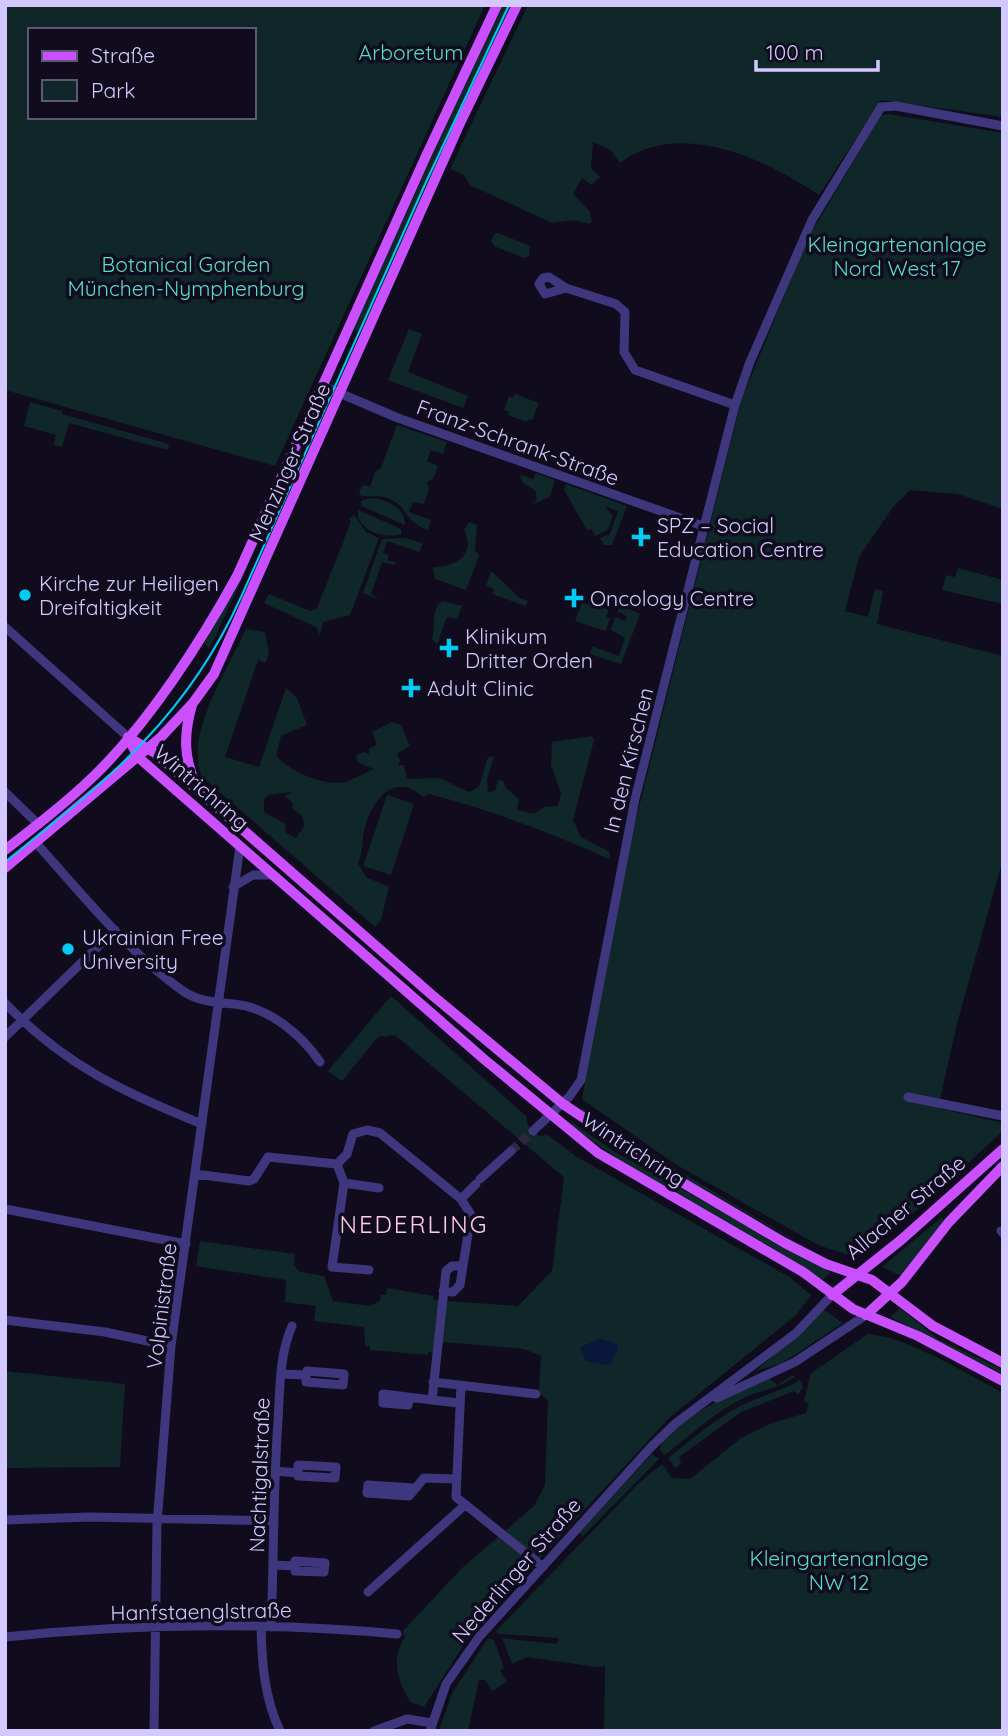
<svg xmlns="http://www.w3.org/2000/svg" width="1008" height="1736" font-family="Quicksand,sans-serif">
<rect width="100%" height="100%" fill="#100c1e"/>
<path fill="#0f2728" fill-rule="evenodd" d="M9 5H485L275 466 5 390V10ZM30 30H254V117H30Z
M501 5H512L361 333 353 329Z
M528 5H1003V117L881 100 819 195C766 159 679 118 620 163L611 150 593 142 591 168 600 177 591 185 582 178 573 194 590 212 592 221 590 224 574 220 552 223 470 185 464 175 450 169Z
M888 114 1003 133V509L958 494 910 490 893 507 859 557 845 611 868 617 875 589 883 591 877 624 1003 656V859L958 1020 938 1108 1003 1123V1131L908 1218 855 1257 818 1245 675 1164 582 1099 625 863 741 401 807 240 881 115Z
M498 233 530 246 529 256 524 258 494 246 491 241 494 234Z
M409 329 422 334 408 372 468 396 463 408 388 380Z
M515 394 539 403 532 420 528 419 527 422 508 415 509 412 504 410 509 396 513 398Z
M30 402 62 411V414L169 444 168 450 69 423 62 447 54 445 56 435 24 426Z
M320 402 323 403 210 648 204 644 240 581Z
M397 425 447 442 443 454 431 450 427 461 438 466 433 479 427 482 429 490 424 504 413 502 409 512 431 520 428 530C403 521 410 509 390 499 380 494 367 498 359 495L362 485 370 487 375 472 381 468Z
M536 473 555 480 550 497 533 504 537 500 535 490 524 484 520 478 521 475 533 479Z
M566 484 627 506 612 545H604L600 538 610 534 618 511 604 506 613 515 608 530 595 536 591 529 587 530 564 490Z
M370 498C386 499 405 507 405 525L362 506 361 501Z
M358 510 401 529V534C385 540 355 530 358 510Z
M354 515 366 532 379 538 350 615 323 622 320 635 316 627 264 603 269 594 310 611 317 608 351 522 349 519Z
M469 522 477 525 475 549 479 556 466 590 435 579 433 567C453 567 477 557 464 530Z
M404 538 423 543 419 552 387 541 383 553 389 555 388 560 397 563 393 565 382 562 371 594 380 600 363 593 382 539Z
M958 568 1003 580V604L942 590 946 575 955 577Z
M491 571 520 598 528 601 526 606 492 594 494 589 486 586Z
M442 601 462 606 457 619 447 617 437 645 432 639C436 626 430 611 442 601Z
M582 603 609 609 606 617 610 618 606 631 575 621Z
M620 605 640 614 621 664 590 654 592 646 619 656 625 638 611 630 615 617 625 621 627 617 620 612 617 614Z
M246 629 265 632 269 653 266 663 258 660 225 757 259 767 286 688 297 698 307 725 281 736 276 756C289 770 317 783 337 783 350 783 363 773 374 769L359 763 355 756 364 752 369 754V749L377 745 372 732 392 722 401 725 410 746 397 754 400 761 398 765H404L407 779 439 778 469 792 479 787 488 757 494 756 487 780 488 792 495 791 498 780 503 781 506 788 519 799 517 810 534 814 544 807 558 806 561 793 551 765 552 742 592 736 594 740 573 820 581 837 610 852 609 859C551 833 491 810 429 794L423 797C394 770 371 801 364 831 362 843 363 852 358 863L366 877 389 887 381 920 375 927 202 777C184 733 228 670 246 629ZM292 792 284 796 293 803 292 808 303 817 304 826 296 838 285 832 286 824 264 812V799L269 795Z
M387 795 414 804 391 875 363 866Z
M391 996 526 1116 528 1125 539 1136 548 1135 577 1157 791 1278 811 1295 796 1315 668 1419 470 1635 424 1707 410 1702C398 1680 390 1660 405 1637L403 1631 462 1568 534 1506 545 1485 548 1401 539 1392 541 1356 524 1349 443 1342 441 1353 428 1352V1355L370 1350V1346H365L364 1327 314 1321 316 1306 285 1302 286 1280 196 1266 200 1241 295 1254 294 1265 300 1272 324 1276 333 1301 370 1306 380 1301 381 1295H386L387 1288 434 1296 433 1300 518 1306 552 1271 564 1177 395 1035 378 1037 342 1081 328 1071Z
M582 1108 679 1171 809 1249 678 1174 581 1110Z
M572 1122 615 1152 831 1272 823 1280 621 1161 570 1125Z
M941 1218 945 1220 901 1276 882 1267Z
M900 1308 938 1339 1003 1370V1374L890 1317Z
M824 1310 843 1323 782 1363 756 1371Z
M868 1334C908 1337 963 1372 1003 1393V1731H604L605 1666 597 1667 527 1657 512 1664 502 1638 557 1644 559 1638 499 1634 496 1631 638 1484 662 1464 672 1478 690 1479 741 1438 772 1423 806 1413 809 1404 804 1401 811 1373Z
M5 1371 125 1384 120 1467 5 1468Z
M793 1375 795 1377C777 1389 759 1390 740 1400 713 1414 689 1436 665 1455L660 1450C665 1421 744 1388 769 1378L777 1385Z
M800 1380 803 1387 798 1395 794 1391 741 1412 679 1457 681 1463 675 1468 668 1458C691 1440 714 1420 740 1406 760 1396 780 1392 800 1380Z
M652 1454 659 1459 583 1536 579 1533Z
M488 1638 494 1640 504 1668 500 1671 507 1682 492 1691 485 1680H479L468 1731H439L452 1693Z"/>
<path fill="#09173a" d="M600 1339 616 1343 618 1350 611 1363 605 1365 586 1361 580 1347Z"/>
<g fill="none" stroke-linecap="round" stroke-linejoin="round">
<path stroke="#2d2840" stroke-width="9" stroke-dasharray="9 4.5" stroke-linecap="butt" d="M511 1151 533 1131"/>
<path stroke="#3e377d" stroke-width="9" d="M566 288 545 294 539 284 543 278 549 277 566 288 616 304 625 312 624 352 635 370 735 405
M323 386 398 418 703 526
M5 627 128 737
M5 792 38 824
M37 844C81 893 129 953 183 991 199 1002 216 1002 234 1004 268 1007 301 1034 320 1062
M233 887 253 875H273
M5 1003C64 1065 125 1093 202 1124
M5 1037 115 930
M908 1097 1003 1116
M533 1131 569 1097 581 1080 635 799 735 405 750 362 812 220 881 107 896 106 1003 126
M337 1164 344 1183 332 1267 369 1270
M195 1174 249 1181 254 1179 268 1157 337 1164 347 1154 353 1134 367 1130 380 1133 461 1199 471 1215 460 1285 453 1292 443 1291
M480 1179 511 1151
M344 1183 379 1188
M461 1199 476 1184
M5 1209 186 1244
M1001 1231 1003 1233
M5 1320 105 1332 171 1346
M281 1374 306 1375 307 1371 344 1374 343 1385 306 1382V1375
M433 1382 536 1394
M461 1385 456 1497 543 1567
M717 1398 795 1362 866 1315
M409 1400 408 1405 383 1403V1394L432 1400
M459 1403 432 1400 446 1271 452 1266H462
M275 1471 298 1473V1476L335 1478 336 1467 298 1465V1473
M413 1488 368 1485 367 1493 409 1496 424 1478 456 1479
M5 1520 89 1517 274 1521
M274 1565 295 1566V1571L324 1572 325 1563 295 1561V1566
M368 1592 465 1505
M261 1627C262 1663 264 1697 280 1731
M271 1627C274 1558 273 1490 278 1421 280 1389 279 1356 292 1326
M5 1637C135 1623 267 1622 397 1634
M154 1731 157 1524 171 1346 240 846
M374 1731 407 1719 432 1723
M430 1731 446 1684 479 1637 652 1446 676 1423 796 1333 832 1295"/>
<path stroke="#ca50ff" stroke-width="10" d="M192 705C183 736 184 759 197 788
M128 737 138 757 485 1060 598 1153 803 1272 853 1309 918 1336 1003 1381
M128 737 155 753 432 995 563 1104 668 1174 785 1243 826 1264 872 1280 933 1326 1003 1363
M5 850C36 826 67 802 95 775 149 722 201 642 237 576L426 156 497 5
M5 868 161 737 193 703 214 674 461 121 517 5
M832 1295 901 1240 1003 1149
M866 1315 902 1282 949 1222 1003 1166"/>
<path stroke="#00caf4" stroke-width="2" d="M5 862C108 780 187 718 242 595L426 182 509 5"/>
</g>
<g fill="#00caf4" stroke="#100c1e" stroke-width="2.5">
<path d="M637.5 526.5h7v7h7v7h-7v7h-7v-7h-7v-7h7z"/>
<circle cx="25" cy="595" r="7"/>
<path d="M570.5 587.5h7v7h7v7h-7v7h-7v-7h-7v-7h7z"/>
<path d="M445.5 637.5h7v7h7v7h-7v7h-7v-7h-7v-7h7z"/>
<path d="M407.5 677.5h7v7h7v7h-7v7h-7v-7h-7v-7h7z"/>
<circle cx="68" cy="949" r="7"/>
</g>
<g text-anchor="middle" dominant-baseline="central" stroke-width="7" stroke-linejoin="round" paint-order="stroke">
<g font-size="21" fill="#56dec6" stroke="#100c1e">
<text x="411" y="52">Arboretum</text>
<text x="897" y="244">Kleingartenanlage<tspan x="897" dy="24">Nord West 17</tspan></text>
<text x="186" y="264">Botanical Garden<tspan x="186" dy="24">München-Nymphenburg</tspan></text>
<text x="839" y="1558">Kleingartenanlage<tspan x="839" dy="24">NW 12</tspan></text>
</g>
<g font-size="21" fill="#d3c9ff" stroke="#100c1e">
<text transform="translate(518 442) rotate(20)">Franz-Schrank-Straße</text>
<text transform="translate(289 462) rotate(-66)">Menzinger Straße</text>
<text transform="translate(628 760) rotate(-76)">In den Kirschen</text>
<text transform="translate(202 787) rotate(41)">Wintrichring</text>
<text transform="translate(634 1149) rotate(33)">Wintrichring</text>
<text transform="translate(905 1207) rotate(-40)">Allacher Straße</text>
<text transform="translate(161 1306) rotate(-83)">Volpinistraße</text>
<text transform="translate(259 1475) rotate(-88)">Nachtigalstraße</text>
<text transform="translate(516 1570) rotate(-49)">Nederlinger Straße</text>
<text transform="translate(201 1611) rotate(-1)">Hanfstaenglstraße</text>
</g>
<g font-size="21" fill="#d3c9ff" stroke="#100c1e" text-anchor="start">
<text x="657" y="525">SPZ – Social<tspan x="657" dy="24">Education Centre</tspan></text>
<text x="39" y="583">Kirche zur Heiligen<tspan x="39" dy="24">Dreifaltigkeit</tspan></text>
<text x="590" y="598">Oncology Centre</text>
<text x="465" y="636">Klinikum<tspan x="465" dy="24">Dritter Orden</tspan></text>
<text x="427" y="688">Adult Clinic</text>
<text x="82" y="937">Ukrainian Free<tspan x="82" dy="24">University</tspan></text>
</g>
<g font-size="24" letter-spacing="2" fill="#ffcbe8" stroke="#100c1e">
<text x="414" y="1224">NEDERLING</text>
</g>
</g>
<rect width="1008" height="1736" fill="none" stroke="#d3c9ff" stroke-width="14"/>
<rect x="28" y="28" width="228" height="91" fill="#100c1e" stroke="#5e5878" stroke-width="2"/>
<rect x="42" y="51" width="35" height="10" fill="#ca50ff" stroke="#5e5878" stroke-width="2"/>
<text x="91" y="63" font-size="21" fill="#d3c9ff">Straße</text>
<rect x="42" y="80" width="35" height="21" fill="#0f2728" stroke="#5e5878" stroke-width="2"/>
<text x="91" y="98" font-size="21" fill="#d3c9ff">Park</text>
<path d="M756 60v10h122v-10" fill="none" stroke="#d3c9ff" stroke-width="3.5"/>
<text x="766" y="60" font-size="21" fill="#d3c9ff" stroke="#100c1e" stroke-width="5" paint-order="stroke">100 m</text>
</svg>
